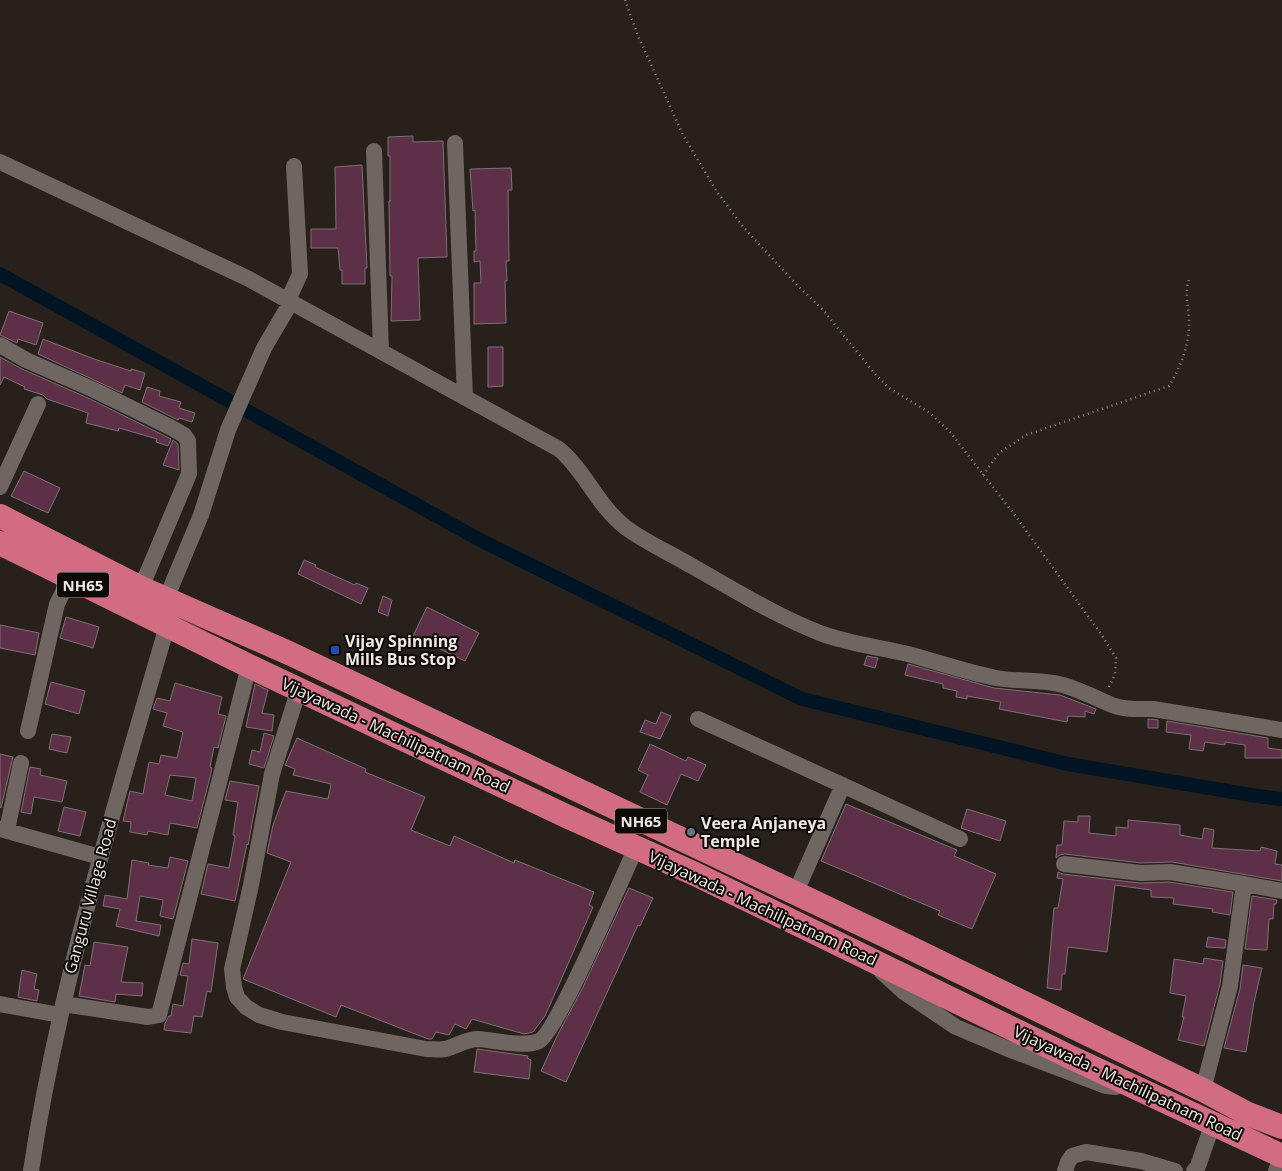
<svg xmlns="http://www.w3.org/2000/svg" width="1282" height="1171" font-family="'Open Sans',sans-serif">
<rect width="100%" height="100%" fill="#28201b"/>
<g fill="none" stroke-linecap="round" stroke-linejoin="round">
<path stroke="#001424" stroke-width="14" d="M0 274 480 540 802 699 1068 764 1257 796 1282 799"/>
</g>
<path fill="#5d3047" stroke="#7c7176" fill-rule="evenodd" d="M413 136V142L443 141 447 257 418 258 420 320 391 321 392 276H390L389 201H390V156H388V137Z
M362 165 367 268H365V284H342V270H340L338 248H311V229H336L335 167Z
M511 168 512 190H508L509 261H506L507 281H505L506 323 474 324V283H481L480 261 474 262V251H476L475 210 473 211 470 169Z
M9 311 43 323 36 345 18 339 17 343 0 335Z
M43 339 94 359 131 371V369L145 373 140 390 125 385 122 393 38 354Z
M488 347H503V386L488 387Z
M0 357 22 369 88 398 165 436 171 439 168 446 156 442 157 439 119 428 118 431 86 423 88 413 47 399 43 395 24 389 25 387 4 377 0 385Z
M147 387 160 391 159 396 181 402 179 408 195 413 192 422 179 418 178 420 142 402Z
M173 440 178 444 179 470 163 465Z
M24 471 60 488 48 513 11 496Z
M304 560 316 565 315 567 355 585 356 583 368 588 361 604 298 574Z
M383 596 392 600 388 616 378 612Z
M427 607 479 633 465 661 413 636Z
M66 617 99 627 93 648 60 638Z
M0 625 39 633 35 655 0 648Z
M867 656 878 658 875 668 864 665Z
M908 664 994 688 1060 695 1096 709 1094 714 1085 711V717L1068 716 1067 722 999 709 1001 702 967 696V699L956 697 957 691 943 688V684L905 675Z
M51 682 85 691 79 714 45 704Z
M175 683 222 697 218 714 226 716 218 748 214 747 210 767 212 768 210 777 197 828 170 823 168 835 148 831 147 835 130 832 131 822 123 821 130 791 143 794 149 762 159 764 161 755 177 758 183 732 163 726 167 713 153 709 157 698 170 701ZM170 775 196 778 192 801 165 795Z
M255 684 268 690 262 713 274 715 272 731 246 727Z
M661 712 671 716 660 739 640 732 645 720 656 724Z
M1148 719 1158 720V728H1148Z
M1167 721 1268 738V748L1282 750V758H1245V745L1225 742V745L1205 742 1203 751 1189 749 1191 735 1166 732Z
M264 733 274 736 264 768 249 764 252 750 260 752Z
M52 734 71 737 67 753 49 749Z
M297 738 366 769 365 772 425 797 411 830 450 846 454 836 514 863 515 860 594 892 589 905 593 907 545 1016 533 1032 524 1034 472 1019 466 1029 455 1024 449 1035 436 1032 432 1039H428L341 1005 336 1017 243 979 291 862 267 853 273 825 286 791 328 799 331 784 293 775 295 769 285 765Z
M650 744 686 761 688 757 706 765 698 781 681 774 667 805 640 792 648 775 638 770Z
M0 754 13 757 1 808 0 807Z
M30 767 41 769 40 775 67 781 62 802 34 797 31 814 21 812Z
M230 781 259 786 248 845 247 844 235 901 201 894 208 864 229 868 235 836 233 835 238 802 225 800Z
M846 804 957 850 954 856 996 874 972 929 938 915 940 911 821 861Z
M64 807 86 812 80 836 58 831Z
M967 809 1006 821 1000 841 961 828Z
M1078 816H1090L1089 833 1116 836V827L1128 828V820L1180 825V835L1202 839 1204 828 1214 830 1212 848 1260 851 1261 847 1277 851 1275 864 1282 865V881L1172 862 1141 863 1065 854 1060 855 1056 858 1057 845H1062L1064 821 1078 822Z
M170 857 188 861 173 919 160 916 163 900 140 896 136 921 161 925 159 936 116 926 120 909 103 906 105 895 127 899 132 860 149 863 148 865 168 868Z
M1058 872 1063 874 1140 883 1169 882 1233 892 1230 915 1212 912 1213 909 1173 904 1174 898 1151 897V890L1115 885 1107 952 1068 947 1065 974H1062L1061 990 1047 988 1054 908H1058L1063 879 1057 878Z
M629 888 653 898 640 926 638 925 566 1082 541 1071 557 1036 583 987Z
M1252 896 1277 900 1276 904H1274L1273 919H1269L1267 950 1245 949Z
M1208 937 1226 940 1225 948 1206 947Z
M192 939 218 943 211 992 207 991 202 1017 194 1016 191 1033 164 1030 165 1023 169 1016H171L173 1004 183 1006 188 976 180 975 183 963 189 964Z
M94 942 128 947 121 982 143 983 142 996 116 994 115 1002 79 996 85 965 90 966Z
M1204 958 1223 961 1220 984 1204 1046 1178 1040 1184 1017H1182L1186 996 1170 993 1174 959 1203 964Z
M1243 965 1262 968 1254 1002 1246 1052 1224 1048 1240 989Z
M22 970 37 974 34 989 39 990 37 1001 18 997Z
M477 1049 528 1056 527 1058 531 1060 529 1079 474 1072Z"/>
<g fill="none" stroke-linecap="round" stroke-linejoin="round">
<path stroke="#8c8682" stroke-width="2.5" stroke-dasharray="1 4" stroke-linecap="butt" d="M625 0 638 36 683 135 717 192 744 228 797 285 823 310 876 375 889 388 930 413 950 432 1014 514 1101 634 1116 658 1115 674 1108 689
M983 475 999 453 1026 435 1169 386C1180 368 1188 348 1189 327 1190 310 1183 293 1190 277"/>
<path stroke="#6f6561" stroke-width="16" d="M455 143 465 398
M374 151 381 351
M0 162 247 278 559 449C585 471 598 506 625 527 645 542 668 552 690 565 733 589 774 615 820 633 849 644 879 647 908 654 937 662 966 672 996 678 1018 682 1041 679 1063 685 1080 690 1096 698 1112 705 1124 710 1140 709 1153 709L1282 730
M288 300 300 274 294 166
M0 345 26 360 92 389 170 427 184 435 188 441 189 474 141 588
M0 487 38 404
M166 599 201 515 228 430 264 348 291 302
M299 689 272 774 251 885 232 969 234 987 237 997 246 1007 259 1015 282 1022 426 1049C433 1049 439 1050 445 1049 457 1046 466 1039 478 1039 494 1040 525 1048 539 1041 558 1031 622 877 636 848
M698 719 960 839
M28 731 57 604 64 590 71 579
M0 829 100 857
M7 830 21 763
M1064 864 1141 873 1170 872 1244 884
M795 894 843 785
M882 972 904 992 956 1027 1008 1049 1106 1086 1116 1087
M0 1004 60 1015
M63 1004 148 1017 159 1015 249 666
M1203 1090 1230 986 1244 884 1282 891
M31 1171C59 985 115 806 167 626
M1065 1171 1068 1162 1072 1156 1086 1152 1141 1161 1175 1171
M1194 1171 1198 1166 1213 1123
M1276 1171 1281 1156"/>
<path stroke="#d26c82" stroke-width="24" d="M0 516 141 588 291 654 888 937 1203 1090 1248 1114 1282 1127
M0 543 249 666 566 816 695 874 1068 1056 1282 1156"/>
</g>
<rect fill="#1a4fb4" stroke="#0e0a08" stroke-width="2" x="330" y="645" width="10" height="10" rx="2.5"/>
<circle fill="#6b7280" stroke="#0e0a08" stroke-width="2" cx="691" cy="832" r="5"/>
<g text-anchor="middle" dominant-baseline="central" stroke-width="4" stroke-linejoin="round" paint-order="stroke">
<g fill="#0e0a08" stroke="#aca7a4" stroke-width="1">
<rect x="57" y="572.5" width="52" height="25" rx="4"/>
<rect x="615" y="808.5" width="52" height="25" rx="4"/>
</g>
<g font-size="15" font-weight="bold" fill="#efeae7">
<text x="83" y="585">NH65</text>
<text x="641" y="821">NH65</text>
</g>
<g font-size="16" font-weight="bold" fill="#efeae7" stroke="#0e0a08" text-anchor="start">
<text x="345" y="641">Vijay Spinning<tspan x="345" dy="18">Mills Bus Stop</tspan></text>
<text x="701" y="823">Veera Anjaneya<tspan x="701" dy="18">Temple</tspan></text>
</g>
<g font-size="16" fill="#efeae7" stroke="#0e0a08">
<text transform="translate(396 735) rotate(25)">Vijayawada - Machilipatnam Road</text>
<text transform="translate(90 896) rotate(-75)">Ganguru Village Road</text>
<text transform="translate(763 908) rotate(25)">Vijayawada - Machilipatnam Road</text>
<text transform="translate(1128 1083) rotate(25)">Vijayawada - Machilipatnam Road</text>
</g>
</g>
</svg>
